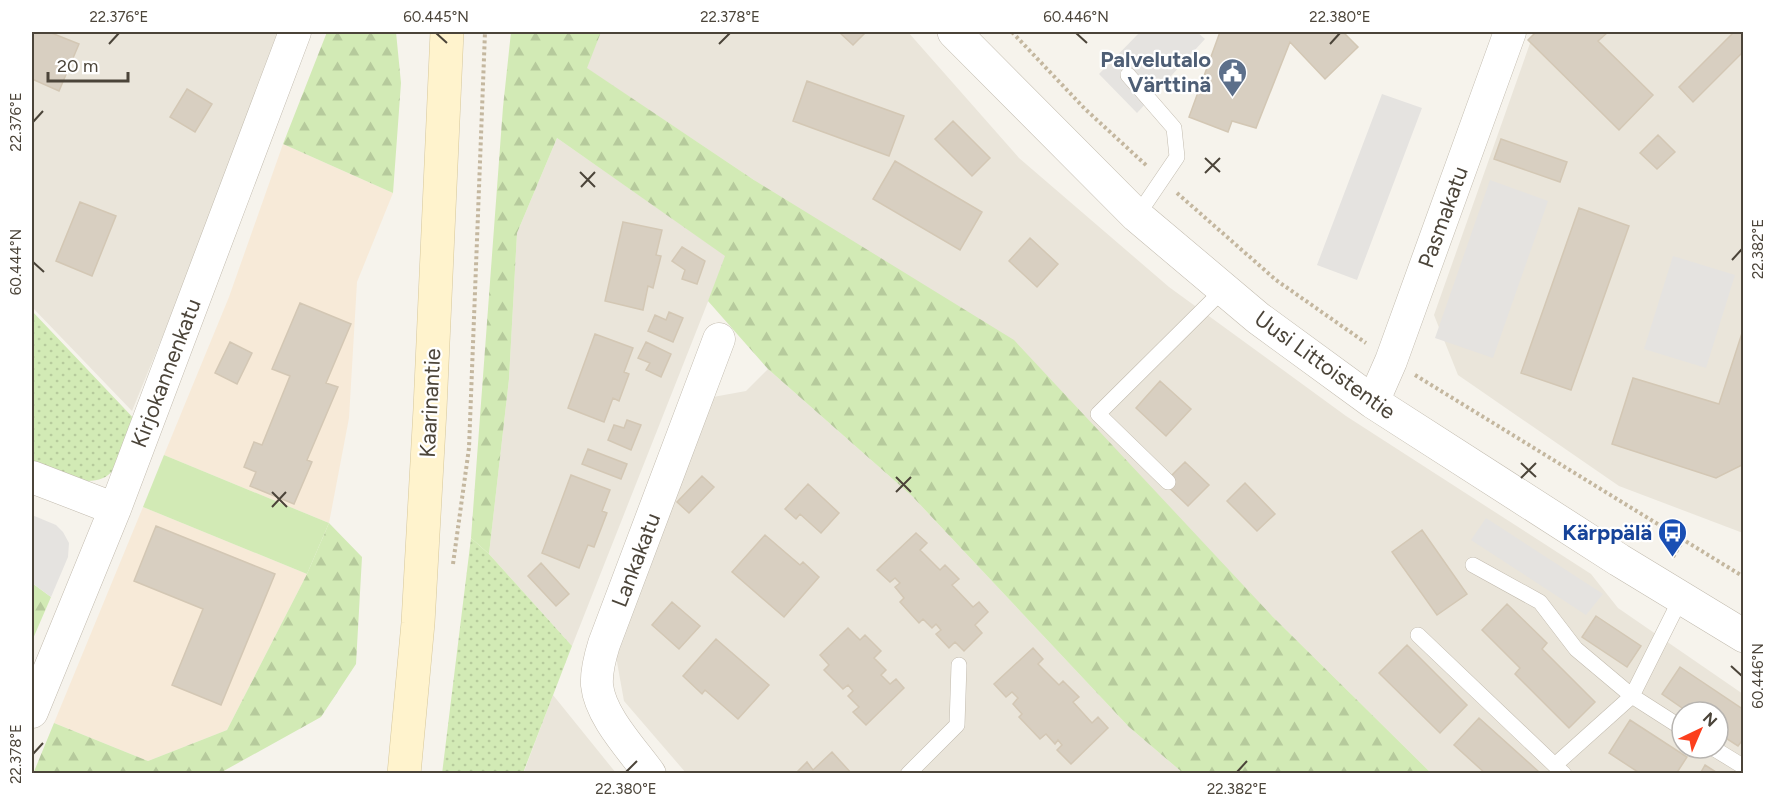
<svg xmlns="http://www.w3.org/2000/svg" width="1775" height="805" font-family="Figtree,sans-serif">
<defs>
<pattern id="grass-dots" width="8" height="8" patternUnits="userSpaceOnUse" patternTransform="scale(1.5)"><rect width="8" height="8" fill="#d2eab5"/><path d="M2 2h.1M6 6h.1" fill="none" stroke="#b6ca9c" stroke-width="1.8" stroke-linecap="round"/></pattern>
<pattern id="forest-firs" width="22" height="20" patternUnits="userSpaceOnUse" patternTransform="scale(1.5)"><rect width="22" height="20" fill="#d2eab5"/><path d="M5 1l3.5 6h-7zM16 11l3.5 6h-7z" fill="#b6ca9c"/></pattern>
</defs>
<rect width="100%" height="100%" fill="#f6f3ec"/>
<path fill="#eae5da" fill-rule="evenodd" d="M32 32H287L132 411 32 307Z
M601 32H908L1019 158 1169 287 1346 416 1591 574 1618 608 1743 694V773H1431L1272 616 754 180 586 68ZM1682 712H1718V748H1682Z
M1534 32H1743V533L1619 486 1458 375 1434 315Z
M557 138 726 256 572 646 489 554 509 379 517 233Z
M768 369 912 496 1129 727 1183 773H686L624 701 615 651 713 397 746 391Z
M553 695 616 773 523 774Z"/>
<path fill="#f7ead8" d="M283 144 393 193 357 282 349 418 329 523 164 455 229 297Z
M143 507 307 574 227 730 148 761 54 723Z"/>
<path fill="url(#grass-dots)" d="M32 311 140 425C132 440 124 456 114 469 96 494 54 473 32 466Z
M471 538 489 554 572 646 523 773 442 774Z"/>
<path fill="url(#forest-firs)" d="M327 32H396L401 83 393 193 283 144Z
M511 32H601L587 68 754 180 1014 340 1272 616 1431 773H1183L1129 727 912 496 768 369 708 301 725 256 557 138 517 233 509 379 489 554 471 538 503 107Z
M329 523 362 557 356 664 321 717 220 773 33 774 54 723 148 761 227 730 307 574Z
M32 583 51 597 32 641Z"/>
<path fill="#d2eab5" d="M164 455 329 523 307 574 143 507Z"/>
<path fill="#e5e3e0" d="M1140 32H1197L1205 39 1137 113 1099 74Z
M1382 94 1422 108 1357 280 1317 265Z
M1490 180 1548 201 1493 358 1435 338Z
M1673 256 1735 275 1706 368 1644 349Z
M32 515 56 525 63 532 69 543 68 557 51 597 32 583Z
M1486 518 1603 594 1586 615 1471 540Z"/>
<path fill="#d8cfc1" stroke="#d3c7b4" stroke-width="1.5" d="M32 32H49L79 44 59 91 32 79Z
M839 32H866L853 45Z
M1220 32H1343L1358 47 1325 79 1290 42 1256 128 1232 121 1228 132 1189 117Z
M1536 32H1608L1598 41 1653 95 1619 130 1528 40Z
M1734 32H1740L1744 35V51L1693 102 1679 87Z
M807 81 904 116 889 156 793 121Z
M187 89 212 104 195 132 170 117Z
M953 121 990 158 972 176 935 139Z
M1658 135 1675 152 1657 169 1640 153Z
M1501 139 1567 162 1560 182 1494 159Z
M895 161 982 212 960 250 873 199Z
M80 202 116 216 92 276 56 261Z
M1579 208 1629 226 1571 390 1521 373Z
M623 222 662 230 656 255 661 256 653 288 648 286 643 310 605 301Z
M1030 238 1058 264 1037 287 1009 261Z
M682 247 705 261 697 284 682 279 685 270 672 261Z
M300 303 351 324 326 383 338 387 307 460 312 462 294 504 250 486 256 472 244 467 254 442 262 445 290 376 272 369Z
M669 312 683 318 673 342 648 331 655 315 666 320Z
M1744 327V464L1716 478 1612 444 1633 378 1719 404Z
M595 334 633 348 624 372 629 374 619 401 613 398 604 422 568 408Z
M230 342 252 353 237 384 215 373Z
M646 342 671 354 661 377 646 370 650 363 638 358Z
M1160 381 1191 409 1166 436 1136 408Z
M627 420 641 425 631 450 608 440 614 425 624 428Z
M588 449 627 464 621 479 582 464Z
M1185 462 1209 485 1188 506 1164 483Z
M571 475 610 490 602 511 607 513 594 547 588 545 579 568 542 553Z
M702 476 714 487 689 513 677 502Z
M1245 483 1275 514 1257 531 1227 501Z
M808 484 839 513 821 533 800 514 796 519 785 509Z
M156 526 275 574 221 705 172 685 203 609 134 581Z
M1422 530 1467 594 1437 615 1392 552Z
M916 533 927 543 920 550 940 570 945 565 959 579 952 585 973 607 979 602 988 612 975 625 982 633 964 651 955 642 949 648 936 634 941 630 936 624 932 628 923 619 919 623 900 602 904 598 895 587 900 583 895 578 890 582 877 570Z
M765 535 800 565 803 562 819 577 784 617 732 572Z
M541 563 569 594 556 606 528 576Z
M672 602 700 626 679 649 652 625Z
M1507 604 1547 643 1542 649 1595 702 1569 728 1515 674 1520 668 1482 630Z
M1596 616 1641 646 1627 667 1582 637Z
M848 628 860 640 865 635 881 651 874 658 886 670 881 675 890 684 896 679 904 688 866 725 853 712 859 707 848 696 853 691 848 685 843 689 824 670 829 665 820 655Z
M716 639 769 685 738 719 705 690 702 694 683 676Z
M1407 645 1467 705 1440 733 1379 673Z
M1033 648 1043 659 1038 664 1059 685 1063 681 1079 697 1073 702 1092 723 1098 717 1108 728 1071 764 1057 750 1062 745 1058 740 1055 744 1046 734 1040 739 1019 717 1022 714 1013 704 1018 698 1012 692 1006 697 994 684Z
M1680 667 1744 710V738L1738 746 1718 733V712H1688L1662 694Z
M1479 718 1538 771 1536 774H1486L1454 745Z
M1630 720 1687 757 1676 774H1641L1609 753Z
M832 752 852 774H795L807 762 813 770Z
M1705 765 1719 774H1700Z"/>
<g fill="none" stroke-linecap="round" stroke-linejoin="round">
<defs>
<path id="service" d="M1128 75 1174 128 1177 157 1137 216
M1168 482 1098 414 1224 289
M1473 565 1540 602 1576 649 1632 696 1682 728
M1418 635 1564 774
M1713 748 1744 767
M1555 765 1632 696 1681 598
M908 774 957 725 959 665"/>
<path id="minor" d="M1373 402 1391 361 1510 32
M32 477 115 509
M32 712 115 509 295 32
M650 774C632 749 600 716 597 685 596 671 600 657 604 644L719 339"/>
<path id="tertiary" d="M954 32 1137 216 1258 318 1373 402 1619 560 1744 636"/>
<path id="secondary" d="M404 774 418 623 430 409 447 32"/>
</defs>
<use href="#service" stroke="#c2bbae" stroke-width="16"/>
<use href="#minor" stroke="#c2bbae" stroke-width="33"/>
<use href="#tertiary" stroke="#c2bbae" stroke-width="34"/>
<use href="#secondary" stroke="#d6c79b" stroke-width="34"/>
<path stroke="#c4b79f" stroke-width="4" stroke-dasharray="3 3" stroke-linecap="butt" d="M1012 32 1085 109 1147 166
M1177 193 1276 280 1366 343
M1415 375 1744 577
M1673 557 1683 540
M453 564 469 448 485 32"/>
<use href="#service" stroke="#fff" stroke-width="15"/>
<use href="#minor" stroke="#fff" stroke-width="32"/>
<use href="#tertiary" stroke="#fff" stroke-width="33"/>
<use href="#secondary" stroke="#fff3cd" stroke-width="33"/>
</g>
<path fill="none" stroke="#4b4439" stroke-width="2" d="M436 33 447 43M1076 33 1087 43M109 44 119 33M719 44 730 33M1330 44 1340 33M33 122 43 111M1205 158 1220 172M580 172 595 187M1205 173 1220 158M581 187 595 172M1732 260 1742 249M33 262 44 272M1521 463 1536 477M896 477 911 492M1521 478 1536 463M272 492 287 507M896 492 911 477M272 507 286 492M1731 666 1742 676M33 754 43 743M626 772 637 761M1237 772 1247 761"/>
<defs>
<symbol id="civic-pin" viewBox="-11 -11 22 30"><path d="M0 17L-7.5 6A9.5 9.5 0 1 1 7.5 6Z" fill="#5c6f8a" stroke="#fff"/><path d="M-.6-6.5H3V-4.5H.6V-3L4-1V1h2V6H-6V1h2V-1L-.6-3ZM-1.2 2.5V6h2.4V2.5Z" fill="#fff"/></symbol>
<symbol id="bus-pin" viewBox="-11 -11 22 30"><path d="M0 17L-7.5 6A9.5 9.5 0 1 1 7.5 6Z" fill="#1a4fb4" stroke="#fff"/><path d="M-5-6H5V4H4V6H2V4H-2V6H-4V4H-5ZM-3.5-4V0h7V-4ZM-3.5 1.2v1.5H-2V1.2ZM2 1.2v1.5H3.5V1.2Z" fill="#fff"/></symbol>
</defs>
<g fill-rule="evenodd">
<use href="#civic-pin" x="1216" y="56" width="33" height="45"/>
<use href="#bus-pin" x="1656" y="516" width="33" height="45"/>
</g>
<g text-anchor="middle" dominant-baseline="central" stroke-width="4.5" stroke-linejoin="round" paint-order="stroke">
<g font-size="22" font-weight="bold" fill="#4e5e75" stroke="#fff" text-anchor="end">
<text x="1211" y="59">Palvelutalo<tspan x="1211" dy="25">Värttinä</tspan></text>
</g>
<g font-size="22" fill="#4b4439" stroke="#fff">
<text transform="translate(1443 217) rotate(-70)">Pasmakatu</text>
<text transform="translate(1325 365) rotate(36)">Uusi Littoistentie</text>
<text transform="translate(166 373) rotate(-69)">Kirjokannenkatu</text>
<text transform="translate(430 403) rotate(-87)">Kaarinantie</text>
<text transform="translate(636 560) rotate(-69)">Lankakatu</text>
</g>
<g font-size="22" font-weight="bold" fill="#164399" stroke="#fff" text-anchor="end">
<text x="1652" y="532">Kärppälä</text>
</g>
</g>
<rect width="1775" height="805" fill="none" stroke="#ffffff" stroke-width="66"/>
<g transform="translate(1700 730) rotate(44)"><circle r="28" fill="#ffffff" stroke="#b7b4b0" stroke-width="1.5"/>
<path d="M0-4.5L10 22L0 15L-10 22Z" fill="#fc3f1d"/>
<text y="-9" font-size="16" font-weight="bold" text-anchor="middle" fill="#4b4439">N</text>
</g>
<path d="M48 72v9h80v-9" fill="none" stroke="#4b4439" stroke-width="3"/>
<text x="57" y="72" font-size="18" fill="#4b4439" stroke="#ffffff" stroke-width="4.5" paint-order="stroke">20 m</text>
<rect x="33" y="33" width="1709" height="739" fill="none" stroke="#4b4439" stroke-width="2"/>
<g font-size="15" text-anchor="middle" fill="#4b4439">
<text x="119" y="22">22.376°E</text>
<text x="436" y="22">60.445°N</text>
<text x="730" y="22">22.378°E</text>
<text x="1076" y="22">60.446°N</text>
<text x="1340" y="22">22.380°E</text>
<text transform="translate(16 122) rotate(-90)" y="5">22.376°E</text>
<text transform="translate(1758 249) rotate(-90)" y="5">22.382°E</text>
<text transform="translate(16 262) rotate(-90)" y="5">60.444°N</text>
<text transform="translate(1758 676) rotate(-90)" y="5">60.446°N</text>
<text transform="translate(16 754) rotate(-90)" y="5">22.378°E</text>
<text x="626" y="794">22.380°E</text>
<text x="1237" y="794">22.382°E</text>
</g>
</svg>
